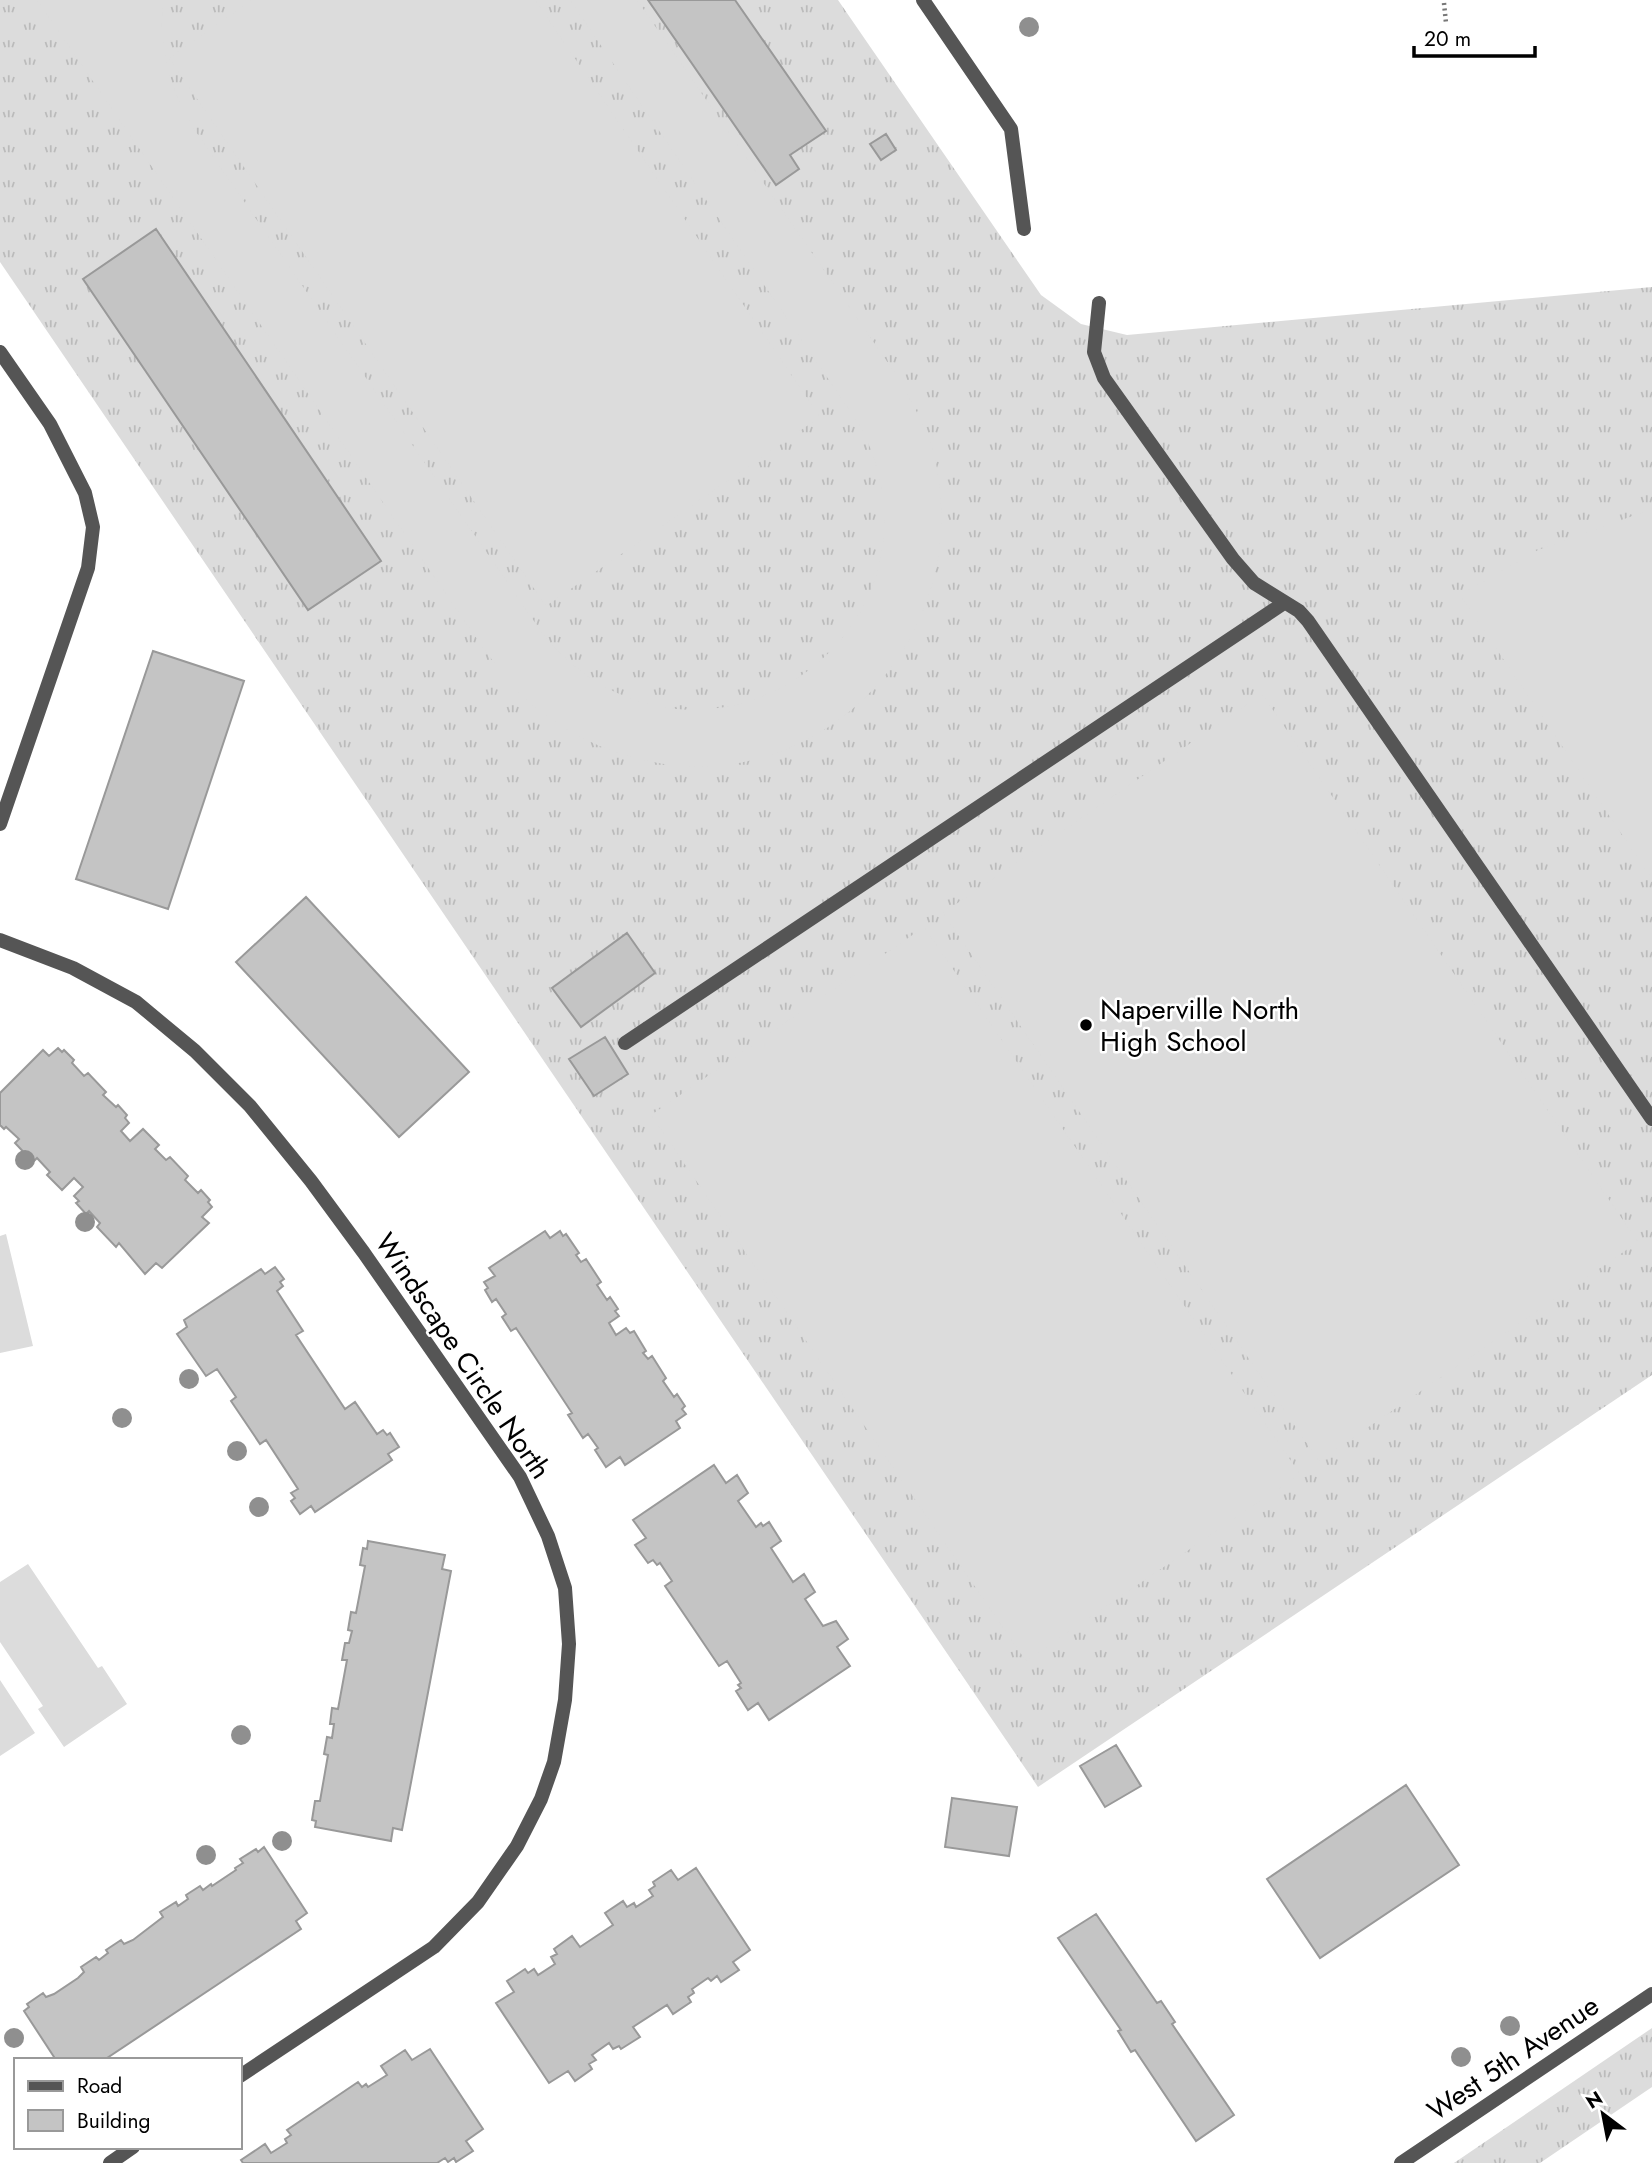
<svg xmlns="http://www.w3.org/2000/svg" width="1652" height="2163" font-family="Jost,sans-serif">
<defs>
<pattern id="grass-tufts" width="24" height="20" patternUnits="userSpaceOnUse" patternTransform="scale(1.75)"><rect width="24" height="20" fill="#dcdcdc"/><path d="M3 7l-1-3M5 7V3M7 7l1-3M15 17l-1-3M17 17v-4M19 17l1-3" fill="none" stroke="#bbb"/></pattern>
</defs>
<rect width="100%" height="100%" fill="#fff"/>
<path fill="url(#grass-tufts)" d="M0 0H838L1041 295 1081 324 1127 335 1652 287V1375L1038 1787 0 262Z
M1652 2028V2087L1540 2163H1454Z"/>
<path fill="#dcdcdc" d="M37 0H163C158 48 170 88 194 129L545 637C696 814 965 638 861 427L570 0H637L895 373C909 399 927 426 934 454 980 646 803 820 613 751 579 739 546 719 519 693 507 681 497 666 486 652Z
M252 0H535L820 417 546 606 169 58Z
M1652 509V879L1460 595 1538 550Z
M1262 694 1638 1242 1319 1461 943 913Z
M924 927 1300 1474 1026 1661 651 1115Z
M6 1234 33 1346 0 1353V1236Z
M28 1564 98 1668 102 1666 127 1704 64 1747 38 1709 43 1706 0 1642V1582Z
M0 1680 35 1733 0 1756Z"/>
<path fill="#c4c4c4" stroke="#999" stroke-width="2" d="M648 0H735L826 131 790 155 799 169 776 185Z
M886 134 896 150 881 160 870 144Z
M156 229 381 561 308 610 83 279Z
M153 651 244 681 168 909 76 879Z
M306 897 469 1072 399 1137 236 962Z
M627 933 655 973 581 1027 552 988Z
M605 1037 628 1074 594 1096 569 1059Z
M58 1048 62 1052 64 1050 74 1060 72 1063 84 1076 88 1073 106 1092 103 1095 116 1107 118 1105 127 1115 125 1118 129 1123 121 1131 130 1141 143 1129 159 1145 155 1149 166 1160 170 1157 188 1176 185 1180 198 1193 201 1190 210 1200 208 1202 212 1207 202 1217 209 1223 162 1268 156 1263 145 1274 119 1243 116 1247 97 1227 100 1223 89 1211 86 1214 76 1203 79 1201 74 1196 83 1187 74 1178 62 1190 47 1175 50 1172 37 1158 33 1162 15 1143 19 1139 6 1127 4 1129 0 1125V1093L43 1050 49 1056Z
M545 1231 550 1238 560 1231 563 1236 566 1234 579 1253 576 1255 581 1262 586 1259 601 1282 597 1285 607 1300 610 1297 618 1309 615 1311 619 1316 609 1323 616 1335 626 1328 630 1333 634 1331 646 1351 643 1353 648 1359 652 1356 666 1378 663 1381 674 1397 677 1394 685 1406 682 1409 686 1414 676 1421 680 1428 625 1465 620 1457 606 1467 595 1450 598 1448 588 1434 583 1438 568 1415 572 1413 516 1328 511 1331 502 1317 506 1314 496 1299 492 1302 485 1290 488 1288 484 1282 495 1276 489 1268Z
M275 1267 284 1279 280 1282 283 1286 277 1291 303 1331 296 1335 345 1409 355 1402 377 1434 383 1430 387 1435 390 1433 399 1447 388 1454 392 1460 315 1512 311 1506 300 1514 291 1501 295 1498 291 1493 298 1489 266 1440 260 1444 231 1401 236 1397 217 1369 206 1376 177 1334 187 1327 184 1320 261 1269 265 1274Z
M714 1465 726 1483 737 1475 748 1493 738 1501 756 1527 761 1523 763 1526 769 1522 781 1541 771 1548 793 1582 804 1574 815 1592 805 1599 823 1626 836 1621 848 1639 837 1647 850 1666 769 1720 758 1703 748 1710 736 1691 741 1688 738 1685 741 1683 727 1661 719 1666 665 1586 672 1581 660 1563 657 1565 653 1560 648 1563 635 1545 646 1538 633 1520Z
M368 1541 445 1555 442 1569 451 1571 402 1830 393 1828 391 1841 315 1827 316 1821 312 1820 315 1801H320L328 1755 324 1754 327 1737 332 1738 334 1724H330L332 1708 338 1709 347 1660H342L345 1643H349L352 1631 348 1630 351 1612 356 1613 365 1566 360 1565 363 1548 367 1549Z
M1116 1745 1141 1786 1105 1807 1080 1766Z
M1406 1785 1459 1865 1320 1958 1267 1879Z
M952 1798 1017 1807 1009 1856 945 1847Z
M264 1847 307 1913 296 1921 301 1929 104 2060H56L24 2011 29 2007 27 2004 43 1993 46 1997 54 1994 78 1978 84 1972 81 1967 96 1957 99 1960 108 1953 106 1950 121 1940 124 1944 133 1940 163 1917 160 1912 176 1902 178 1906 188 1899 186 1895 200 1886 203 1890 211 1884 212 1886 236 1870 235 1868 243 1863 240 1859 256 1849 258 1852Z
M696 1868 750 1950 733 1962 739 1970 721 1982 717 1976 711 1981 708 1978 692 1989 694 1993 688 1997 691 2002 673 2014 667 2005 633 2027 640 2037 621 2049 619 2046 613 2049 609 2043 592 2055 596 2060 589 2064 592 2069 575 2081 568 2071 549 2083 496 2003 514 1992 507 1981 525 1969 528 1973 534 1969 538 1975 555 1964 551 1957 557 1954 554 1949 572 1936 580 1947 613 1925 605 1913 623 1901 627 1907 634 1903 636 1907 653 1896 649 1890 655 1886 653 1882 671 1870 678 1880Z
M1096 1914 1157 2003 1161 2001 1175 2022 1172 2024 1234 2115 1196 2141 1135 2050 1131 2052 1118 2031 1121 2030 1058 1938Z
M430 2049 483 2129 466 2141 473 2151 456 2162 454 2158 448 2162 445 2158 437 2163H243L241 2160 265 2144 271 2153 287 2143 285 2139 291 2135 287 2130 358 2082 362 2087 366 2084 368 2087 387 2075 381 2066 405 2050 412 2060Z"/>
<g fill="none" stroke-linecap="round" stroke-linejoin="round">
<path stroke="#777" stroke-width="4.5" stroke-dasharray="2 3.5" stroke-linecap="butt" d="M1444 3 1446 23"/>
<path stroke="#555" stroke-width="14" d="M923 0 1011 129 1024 229
M1099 303 1094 352 1104 378 1233 559 1254 583 1299 611 1308 621 1652 1119
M625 1043 1284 603"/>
<path stroke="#555" stroke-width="14" d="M0 352 50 424 85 493 93 527 88 568 0 824
M0 940 73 968 136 1002 195 1051 250 1106 311 1181 364 1253 520 1477 548 1536 565 1588 569 1644 565 1700 554 1762 541 1799 517 1846 478 1902 434 1947 240 2076
M110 2163 133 2147
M1401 2163 1652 1994"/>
</g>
<g fill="#8f8f8f">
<circle cx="1029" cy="27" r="10"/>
<circle cx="25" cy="1160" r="10"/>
<circle cx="85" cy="1222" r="10"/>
<circle cx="189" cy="1379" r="10"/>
<circle cx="122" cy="1418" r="10"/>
<circle cx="237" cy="1451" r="10"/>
<circle cx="259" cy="1507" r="10"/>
<circle cx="241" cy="1735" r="10"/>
<circle cx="282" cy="1841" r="10"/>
<circle cx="206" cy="1855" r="10"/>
<circle cx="1510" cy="2026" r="10"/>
<circle cx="14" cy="2038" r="10"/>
<circle cx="1461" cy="2057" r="10"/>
</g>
<circle fill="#000" stroke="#fff" stroke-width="2.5" cx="1086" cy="1025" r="7"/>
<g text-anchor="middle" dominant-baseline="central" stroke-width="5" stroke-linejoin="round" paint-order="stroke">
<g font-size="28" fill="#000" stroke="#fff" text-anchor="start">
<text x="1100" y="1009">Naperville North<tspan x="1100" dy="32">High School</tspan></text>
</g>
<g font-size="28" fill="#000" stroke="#fff">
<text transform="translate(463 1356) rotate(56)">Windscape Circle North</text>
<text transform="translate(1513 2058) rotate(-34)">West 5th Avenue</text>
</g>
</g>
<rect x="14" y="2058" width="228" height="91" fill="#ffffff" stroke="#999999" stroke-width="2"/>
<rect x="28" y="2081" width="35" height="10" fill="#555555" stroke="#999999" stroke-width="2"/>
<text x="77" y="2093" font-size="21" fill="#000000">Road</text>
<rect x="28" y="2110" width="35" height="21" fill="#c4c4c4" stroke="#999999" stroke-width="2"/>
<text x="77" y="2128" font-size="21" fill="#000000">Building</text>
<g transform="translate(1603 2114) rotate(328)" stroke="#ffffff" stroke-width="5" paint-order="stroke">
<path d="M0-5L12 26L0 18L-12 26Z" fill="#000000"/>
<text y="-10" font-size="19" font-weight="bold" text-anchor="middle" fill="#000000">N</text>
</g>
<path d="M1414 46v10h121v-10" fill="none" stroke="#000000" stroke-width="3.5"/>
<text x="1424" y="46" font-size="21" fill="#000000" stroke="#ffffff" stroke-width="5" paint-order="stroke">20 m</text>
</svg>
